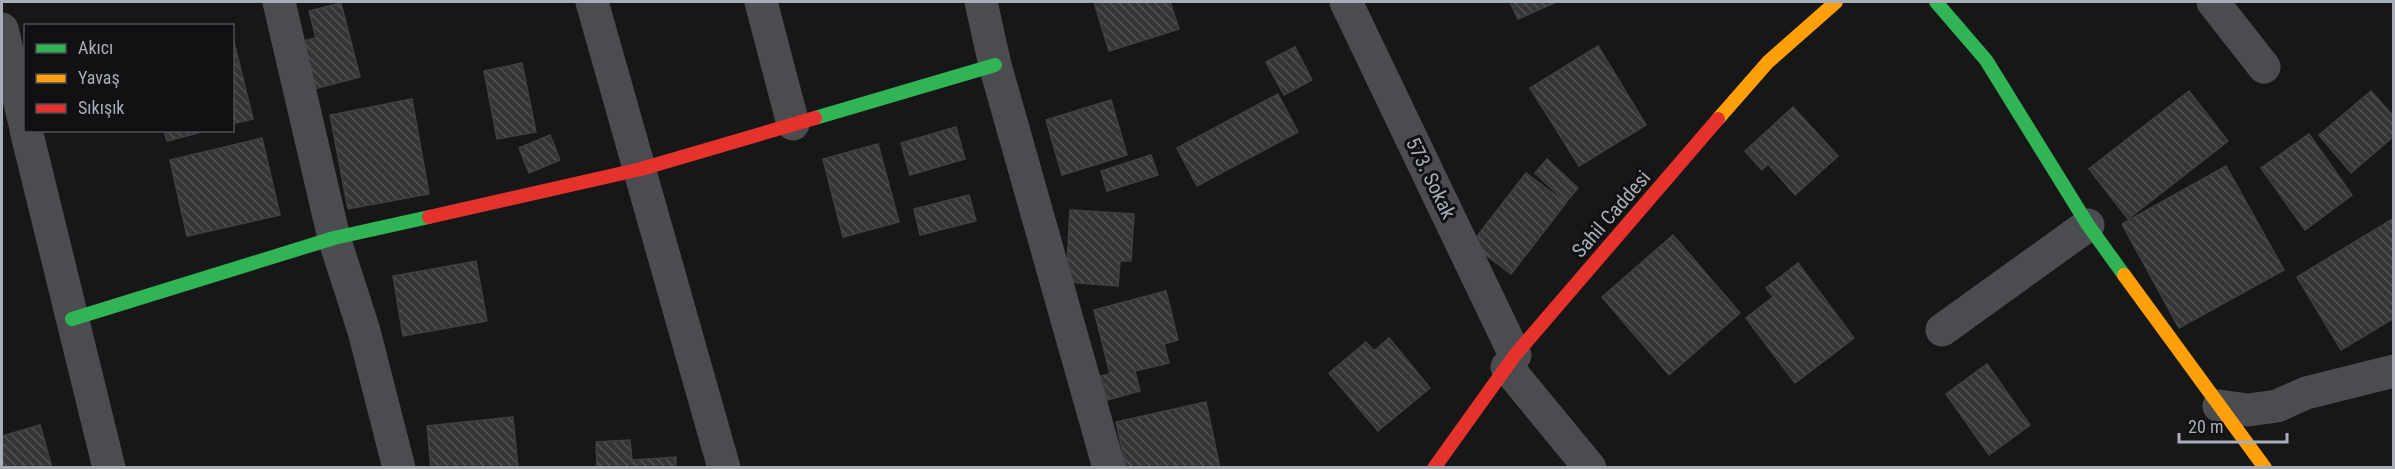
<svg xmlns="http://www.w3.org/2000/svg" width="2395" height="469" font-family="'Roboto Condensed',sans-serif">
<defs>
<pattern id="building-back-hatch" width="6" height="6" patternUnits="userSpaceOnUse" patternTransform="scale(1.5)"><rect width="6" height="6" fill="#353536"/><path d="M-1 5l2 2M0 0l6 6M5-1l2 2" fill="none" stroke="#4f5051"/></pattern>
</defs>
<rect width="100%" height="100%" fill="#171717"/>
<path fill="url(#building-back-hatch)" stroke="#3f4043" stroke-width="1.5" d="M1094 2H1170L1179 29 1109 51Z
M1510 2H1556L1518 19Z
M341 3 360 77 310 90 298 42 316 38 309 11Z
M233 38 253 119 232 124V38Z
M1598 46 1646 125 1579 166 1530 88Z
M1295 47 1312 80 1284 95 1266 62Z
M522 63 536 132 497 139 484 71Z
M2189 91 2228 141 2128 219 2089 169Z
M2371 91 2394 117V136L2351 173 2319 135Z
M1278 94 1298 132 1197 186 1177 148Z
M412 99 429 194 348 209 330 115Z
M1111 100 1127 155 1062 175 1046 120Z
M1793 107 1838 156 1795 195 1768 164 1762 170 1745 151Z
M956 127 965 159 910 175 901 143Z
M164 130H209L167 141Z
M2309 134 2352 195 2305 230 2261 168Z
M550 135 560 160 529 173 519 148Z
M262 138 280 215 187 236 170 160Z
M878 144 899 222 843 237 823 159Z
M1151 155 1158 175 1107 191 1101 171Z
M1547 159 1578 188 1566 202 1535 173Z
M2226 166 2284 270 2179 328 2122 224Z
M1526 173 1566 203 1511 274 1471 244Z
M969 195 976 221 920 235 914 209Z
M1070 210 1134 214 1131 261H1120L1118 286 1066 282Z
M2394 218V318L2341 350 2297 277Z
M1673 235 1740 313 1669 375 1602 297Z
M476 261 487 321 403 336 393 276Z
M1798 263 1854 338 1795 383 1746 318 1773 297 1766 288Z
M1166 291 1178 340 1164 344 1169 363 1135 371 1140 391 1107 400 1101 376 1110 374 1094 310Z
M1389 338 1430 388 1378 431 1329 373 1366 342 1374 351Z
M1987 364 2030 425 1989 455 1946 394Z
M1206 402 1220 468H1126L1116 422Z
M513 417 518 468H431L427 426Z
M40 425 52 468H2V436Z
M630 440 632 460 676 457V468H597L596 442Z"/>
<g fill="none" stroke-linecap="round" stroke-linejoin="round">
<path stroke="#4b4c50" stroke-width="33" d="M279 2 334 238 364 331 399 468
M592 2 724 468
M761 2 793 124
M981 2 995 65 1109 468
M1346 2 1515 355
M2213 2 2264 67
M2 29 26 128
M26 130 109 468
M1942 330 2088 225
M1507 367 1590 468
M2219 406 2248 410 2277 406 2306 393 2394 371"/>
<path stroke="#30b455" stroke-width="14" d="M1936 2 1986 60 2088 225 2124 275
M815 118 995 65
M72 319 334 238 429 217"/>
<path stroke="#ff9f0a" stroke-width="14" d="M1718 119 1768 62 1836 2
M2124 275 2265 468"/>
<path stroke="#e5322d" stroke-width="14" d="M429 217 641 169 815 118
M1434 468 1515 355 1718 119"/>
</g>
<g text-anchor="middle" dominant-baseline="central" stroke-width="6" stroke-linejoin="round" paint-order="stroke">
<g font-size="20" fill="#a8adb8" stroke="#111113">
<text transform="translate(1431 178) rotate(64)">573. Sokak</text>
<text transform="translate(1611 214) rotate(-49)">Sahil Caddesi</text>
</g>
</g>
<rect width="2395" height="469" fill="none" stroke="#a8adb8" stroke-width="6"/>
<rect x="24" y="24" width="210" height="108" fill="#111113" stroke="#4d4f55" stroke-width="1.5"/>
<rect x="36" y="44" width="30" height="9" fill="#30b455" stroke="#4d4f55" stroke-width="1.5"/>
<text x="78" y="54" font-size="18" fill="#a8adb8">Akıcı</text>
<rect x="36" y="74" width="30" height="9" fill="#ff9f0a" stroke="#4d4f55" stroke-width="1.5"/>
<text x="78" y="84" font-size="18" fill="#a8adb8">Yavaş</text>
<rect x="36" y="104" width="30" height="9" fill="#e5322d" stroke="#4d4f55" stroke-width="1.5"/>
<text x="78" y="114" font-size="18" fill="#a8adb8">Sıkışık</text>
<path d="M2179 433v9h108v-9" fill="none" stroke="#a8adb8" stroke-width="3"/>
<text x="2188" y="433" font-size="18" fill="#a8adb8" stroke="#111113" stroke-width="4.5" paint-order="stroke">20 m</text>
</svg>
